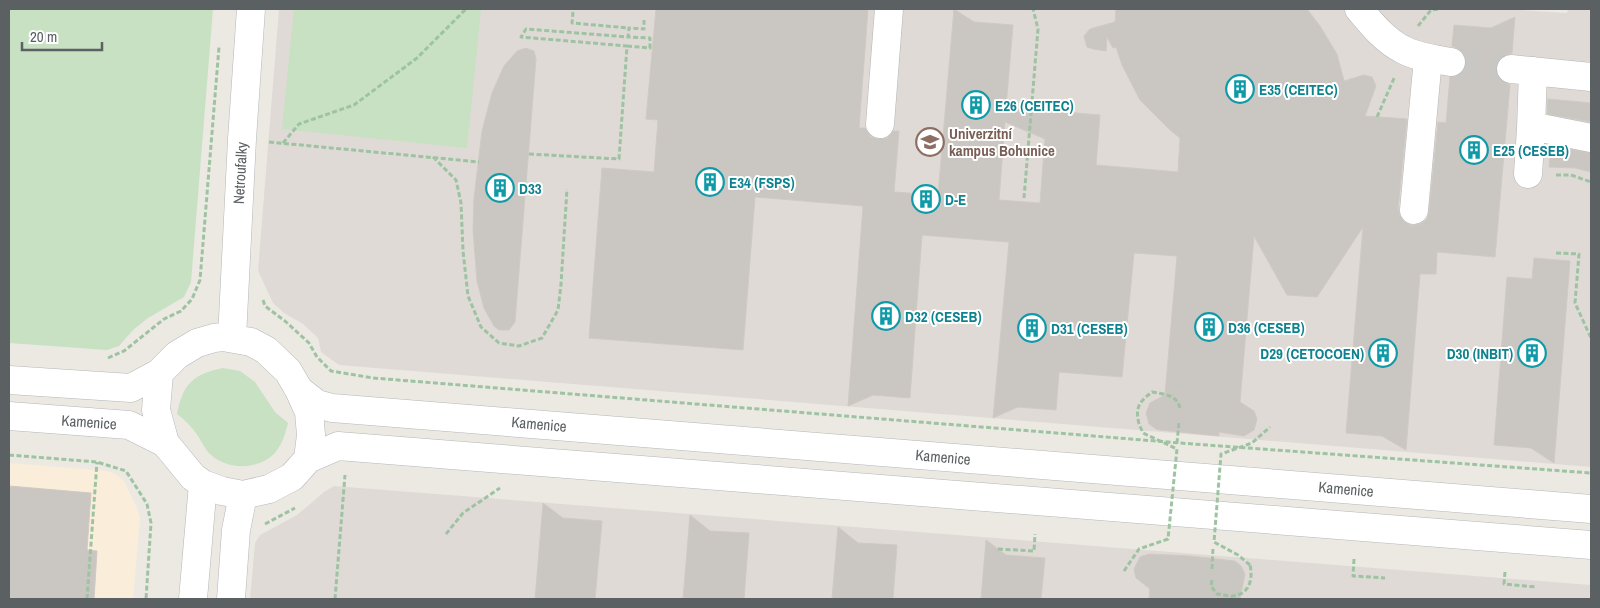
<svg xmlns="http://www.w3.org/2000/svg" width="1600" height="608" font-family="'Archivo Narrow',sans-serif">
<rect width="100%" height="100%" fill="#ece9e3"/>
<path fill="#faeedb" d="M9 463 108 471 117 475 124 481 137 508 140 519 133 599H9Z"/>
<path fill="#dfdad5" d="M279 9H1507L1566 13 1570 9H1591V467L339 365 321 352 318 338 303 324 284 313 273 303 258 271Z
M334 486 1591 585V599H250L255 543 260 535 297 515 324 492Z"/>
<path fill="#c7e1c2" d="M9 9H213L191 282 184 297 148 318 133 330 119 346 107 350 9 343Z
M294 9H481L467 148 282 129Z
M223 368 240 371 255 382 275 412 288 423C285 435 282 445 274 454 257 471 224 470 208 452 204 447 201 441 198 436 192 427 185 420 177 414 183 384 193 374 223 368Z"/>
<path fill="#cac6c2" stroke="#d0cac2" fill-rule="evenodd" d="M656 9H868L859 128H865L871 137 878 139 887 138 894 131H899L894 192 938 195 954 9 974 22 1013 25 1006 107 1100 115 1096 165 1178 172 1180 138 1170 130 1140 100 1122 65 1116 47 1113 48 1107 37 1106 51 1093 49 1087 47 1084 36 1090 29 1115 22 1116 9H1307L1320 26 1337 54 1344 81 1364 75 1372 77 1376 86 1365 116 1407 119 1398 209 1400 216 1405 222 1413 226 1421 224 1427 219 1429 212 1438 122 1446 123 1450 77 1457 76 1463 72 1466 65V57L1461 50 1452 46 1454 25 1491 28 1515 17 1512 53 1505 55 1499 60 1495 68 1497 75 1502 81 1510 85 1495 257 1437 252 1436 274H1420L1406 450 1382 436 1346 433 1363 227 1317 297 1287 295 1254 236 1240 402 1254 411 1257 419 1254 430 1244 436 1219 432V436L1160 430 1156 429 1149 424 1146 413 1150 403 1165 395 1177 256 1134 253 1122 377 1059 372 1056 410 1018 407 993 418 1009 242 922 235 910 398 873 395 848 406 863 206 755 197 743 350 589 338 602 168 654 172 658 120 646 119ZM1005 122 1045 139 1040 203 999 200Z
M526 48 534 51 536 59 515 322 509 330H499L494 326 484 308 477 281 473 230 474 198 482 131 492 93 504 66 517 51Z
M1548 99 1591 103V122L1547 114Z
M1551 146 1591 153V172L1575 168 1549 167Z
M1534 258 1570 261 1554 463 1531 448 1494 445 1507 277 1532 279Z
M9 486 91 493 87 550 97 551 94 599H9Z
M543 503 563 518 602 521 595 599H535Z
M690 515 710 531 749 533 744 599H683Z
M838 527 858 543 897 545 893 599H832Z
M986 540 1006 555 1045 558 1041 599H981Z
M1149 554 1190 556 1235 561 1241 566 1245 574 1240 599H1149L1150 589 1136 578 1134 569 1140 557Z"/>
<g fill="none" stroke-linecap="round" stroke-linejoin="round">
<path stroke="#c8c7c3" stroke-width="28" stroke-dasharray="28 14" stroke-linecap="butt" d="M1451 62 1511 69"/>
<defs>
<path id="minor" d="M1359 9C1371 23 1384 40 1402 49 1416 57 1434 59 1451 62
M1511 69 1591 77
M1533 71 1531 129H1546L1591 138
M880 124 889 9
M1528 174 1531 129
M1414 210 1428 58
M232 338 242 139 251 9
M159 373 156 410 165 443 193 477 203 484 222 491 243 495 269 489 292 477 308 459 338 446 1591 545
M9 380 131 388 159 373 177 355 197 343 214 338 223 337 251 342 266 350 288 371 299 390 309 412 311 435 308 459
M299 390 317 404 332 408 1591 509
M9 416 129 425 165 443
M193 599 203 484
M231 599 236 530 243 495"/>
</defs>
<use href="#minor" stroke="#b4b6b9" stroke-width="29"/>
<path stroke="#9ec3a3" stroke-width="3" stroke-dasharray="5 2.5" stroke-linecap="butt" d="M573 12 572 23 629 28
M1418 26 1431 10 1439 9
M627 46 650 48V38L628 37
M1377 117 1395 76
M269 142 479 162
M283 143 299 124 354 105 417 58 466 9
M529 154 619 159 627 46 521 37 526 29 628 37 629 28 644 29V20
M433 157 456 180 461 203 463 251 468 296 481 327 499 343 519 346 542 338 558 310 561 284 567 189
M1556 175H1571L1591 182
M1024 198 1038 29 1033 9
M1556 253 1579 254 1575 303 1591 338
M263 300 265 306 285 321 309 343 317 357 331 371 373 378 1193 444 1591 473
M108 358 124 351 164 319 181 311 192 299 200 280 219 47
M1139 424C1135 407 1139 402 1152 392 1164 394 1179 395 1180 410
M1177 443 1179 422
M9 455 97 462 126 471 147 504 151 523 146 599
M265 524 295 508
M446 534 463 513 500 488
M998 549 1034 551 1035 534
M1354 559 1353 576 1385 578
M1212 569 1213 548
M1505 572 1504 584 1536 587
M1212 580 1211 586 1217 594C1222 594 1228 597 1233 596 1250 594 1253 579 1250 565
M87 599 97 462
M335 599 345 475"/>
<use href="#minor" stroke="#fff" stroke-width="28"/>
<path stroke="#9ec3a3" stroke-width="3" stroke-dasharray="5 2.5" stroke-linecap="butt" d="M1250 565 1238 555 1214 542 1221 454 1252 443 1270 427
M1124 571 1139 549 1168 539 1177 449 1143 433 1139 424"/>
</g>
<defs>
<symbol id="building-ring" viewBox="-11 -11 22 22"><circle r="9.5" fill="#fff" stroke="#0f9aa8" stroke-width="1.5"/><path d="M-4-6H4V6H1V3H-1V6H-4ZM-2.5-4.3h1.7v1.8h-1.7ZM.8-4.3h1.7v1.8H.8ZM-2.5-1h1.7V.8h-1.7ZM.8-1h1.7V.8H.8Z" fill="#0f9aa8"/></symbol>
<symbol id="university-ring" viewBox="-11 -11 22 22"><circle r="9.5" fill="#fff" stroke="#8d6e63" stroke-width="1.5"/><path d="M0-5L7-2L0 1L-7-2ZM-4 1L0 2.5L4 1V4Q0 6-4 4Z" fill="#8d6e63"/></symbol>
</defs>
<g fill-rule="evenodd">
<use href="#building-ring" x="1224" y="73" width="32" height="32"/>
<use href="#building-ring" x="960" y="89" width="32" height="32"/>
<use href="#university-ring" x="914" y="126" width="32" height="32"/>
<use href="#building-ring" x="1458" y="134" width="32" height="32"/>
<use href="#building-ring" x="694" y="166" width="32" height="32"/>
<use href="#building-ring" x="484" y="172" width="32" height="32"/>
<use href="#building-ring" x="910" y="183" width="32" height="32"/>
<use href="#building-ring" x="870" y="300" width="32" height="32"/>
<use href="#building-ring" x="1193" y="311" width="32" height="32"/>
<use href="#building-ring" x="1016" y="312" width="32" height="32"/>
<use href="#building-ring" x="1367" y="337" width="32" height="32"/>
<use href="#building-ring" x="1516" y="337" width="32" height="32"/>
</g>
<g text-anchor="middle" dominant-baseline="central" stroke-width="4" stroke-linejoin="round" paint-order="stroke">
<g font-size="15" font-weight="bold" fill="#0d838f" stroke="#fff" text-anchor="start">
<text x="1259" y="89">E35 (CEITEC)</text>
<text x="995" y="105">E26 (CEITEC)</text>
<text x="1493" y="150">E25 (CESEB)</text>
<text x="729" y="182">E34 (FSPS)</text>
<text x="519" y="188">D33</text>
<text x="945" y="199">D-E</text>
<text x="905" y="316">D32 (CESEB)</text>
<text x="1228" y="327">D36 (CESEB)</text>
<text x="1051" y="328">D31 (CESEB)</text>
<text x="1364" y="353" text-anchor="end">D29 (CETOCOEN)</text>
<text x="1513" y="353" text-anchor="end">D30 (INBIT)</text>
</g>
<g font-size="15" font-weight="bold" fill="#785e54" stroke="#fff" text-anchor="start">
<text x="949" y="133">Univerzitní<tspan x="949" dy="17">kampus Bohunice</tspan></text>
</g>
<g font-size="15" fill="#5b6062" stroke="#fff">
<text transform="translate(240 173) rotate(-87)">Netroufalky</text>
<text transform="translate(89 422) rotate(4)">Kamenice</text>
<text transform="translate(539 424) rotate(5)">Kamenice</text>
<text transform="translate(943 457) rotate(5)">Kamenice</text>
<text transform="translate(1346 489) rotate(5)">Kamenice</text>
</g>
</g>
<rect width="1600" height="608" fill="none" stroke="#5b6062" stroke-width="20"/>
<path d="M22 42v8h80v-8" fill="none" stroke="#5b6062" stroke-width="2.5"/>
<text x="30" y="42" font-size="15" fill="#5b6062" stroke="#ffffff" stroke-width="4" paint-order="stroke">20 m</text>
</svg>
